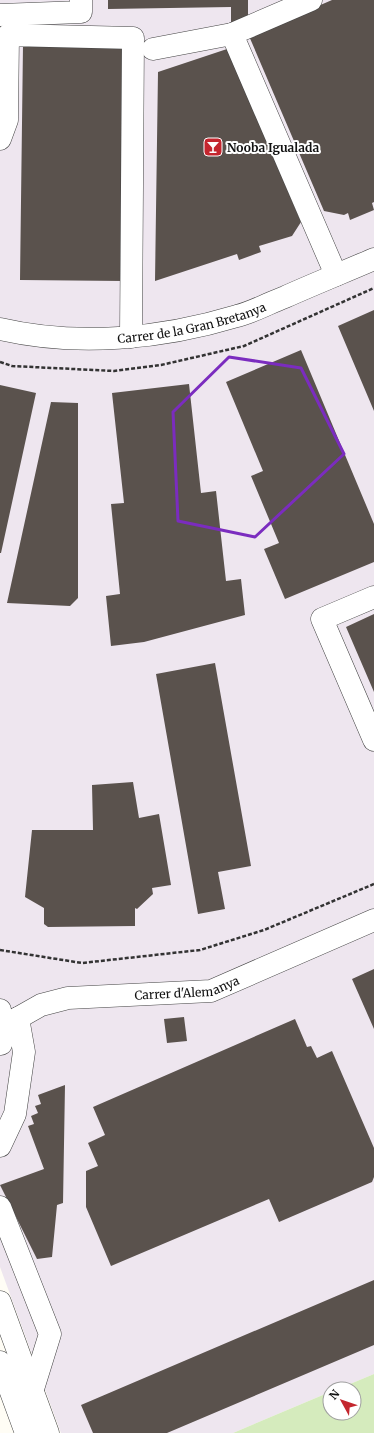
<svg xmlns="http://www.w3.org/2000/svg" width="374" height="1433" font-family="Merriweather,serif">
<rect width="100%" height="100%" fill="#fffdf5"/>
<path fill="#eee6ef" d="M0 0H374V1374L338 1389H330V1392L233 1433H61L0 1267Z"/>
<path fill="#d5ebbd" d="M374 1374V1433H233L330 1392V1413H354V1389H338Z"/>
<path fill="#5a524d" d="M108 0H248V17L231 25V7L108 9Z
M332 0H374V202L372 203 374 210 350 220 348 213 344 215 324 211 249 36Z
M23 45 127 46 124 281 20 280Z
M227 49 301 222 292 236 259 246 261 252 239 260 237 254 155 281 158 72Z
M374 310V411L338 326Z
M301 350 374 524V562L285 599 264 549 279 543 251 476 263 471 226 382Z
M189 384 201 493 216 491 226 581 241 579 245 615 144 642 111 646 106 596 120 594 111 504 124 503 112 393Z
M0 385 36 393 1 553H0Z
M51 402 78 403V598L70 606 7 603Z
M374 614V692L346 627Z
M215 663 251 866 218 872 225 909 198 914 156 674Z
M133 782 139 818 159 814 171 885 152 888 153 894 137 909 135 908V926L48 927 44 924V908L25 897 32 830H93L92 785Z
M374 969V1029L352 979Z
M184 1017 187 1041 167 1043 164 1019Z
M295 1019 307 1047 311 1046 317 1058 332 1051 374 1148V1177L372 1182 279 1222 269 1199 111 1266 86 1207V1171L98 1166 88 1143 105 1135 93 1107Z
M65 1085 63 1203 57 1205 52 1257 37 1259 0 1185 44 1169 28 1126 34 1124 31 1116 38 1113 35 1106 41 1104 38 1095Z
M374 1280V1345L167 1433H93L81 1405Z"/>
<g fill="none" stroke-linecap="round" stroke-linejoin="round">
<defs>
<g id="minor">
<path d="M311 0 232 34 336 275"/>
<path d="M0 15 81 12V0"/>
<path d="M153 49 232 34"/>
<path d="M0 139 7 120 8 35 133 38 131 337"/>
<path id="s1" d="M0 329C77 347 161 339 237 316 253 312 269 303 285 297 314 284 344 272 374 259"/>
<path d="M374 597 322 619 374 740"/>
<path d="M0 1010 3 1031 1 1044"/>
<path id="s2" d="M2 1041 18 1018 41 1005 68 998 211 991 374 920"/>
<path d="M0 1146 15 1114 24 1052 18 1018"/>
<path d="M0 1207 50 1334 32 1392"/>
<path d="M0 1302 48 1433"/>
<path d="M0 1362 26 1433"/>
</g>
</defs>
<use href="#minor" stroke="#444" stroke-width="23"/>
<path stroke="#333" stroke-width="2.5" stroke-dasharray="4 2" stroke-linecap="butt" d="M0 362 12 366 114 371 161 365 244 346 374 288
M0 950 82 963 200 950 264 930 374 884"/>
<use href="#minor" stroke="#fff" stroke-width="22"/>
</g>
<path fill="none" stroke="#7b2cbf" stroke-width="3" stroke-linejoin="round" d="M229 357 301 368 344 454 255 537 178 521 173 412Z"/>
<defs>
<symbol id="bar-square" viewBox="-11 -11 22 22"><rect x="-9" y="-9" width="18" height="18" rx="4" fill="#c4262e" stroke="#fff"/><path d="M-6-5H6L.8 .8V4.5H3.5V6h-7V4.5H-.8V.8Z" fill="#fff"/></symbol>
</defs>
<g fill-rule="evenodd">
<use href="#bar-square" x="202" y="136" width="22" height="22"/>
</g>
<g text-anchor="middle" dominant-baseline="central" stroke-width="4" stroke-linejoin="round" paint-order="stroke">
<g font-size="12" font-weight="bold" fill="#111" stroke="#fff" text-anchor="start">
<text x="227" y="147">Nooba Igualada</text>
</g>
<g font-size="12" fill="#111" stroke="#fff">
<text stroke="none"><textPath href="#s1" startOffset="194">Carrer de la Gran Bretanya</textPath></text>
<text stroke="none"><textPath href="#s2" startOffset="202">Carrer d'Alemanya</textPath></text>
</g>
</g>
<g transform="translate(342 1401) rotate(310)"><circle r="19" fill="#ffffff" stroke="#a0a0a0"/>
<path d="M0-3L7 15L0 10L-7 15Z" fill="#c4262e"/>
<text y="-6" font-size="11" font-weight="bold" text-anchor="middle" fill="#111111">N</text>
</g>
</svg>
